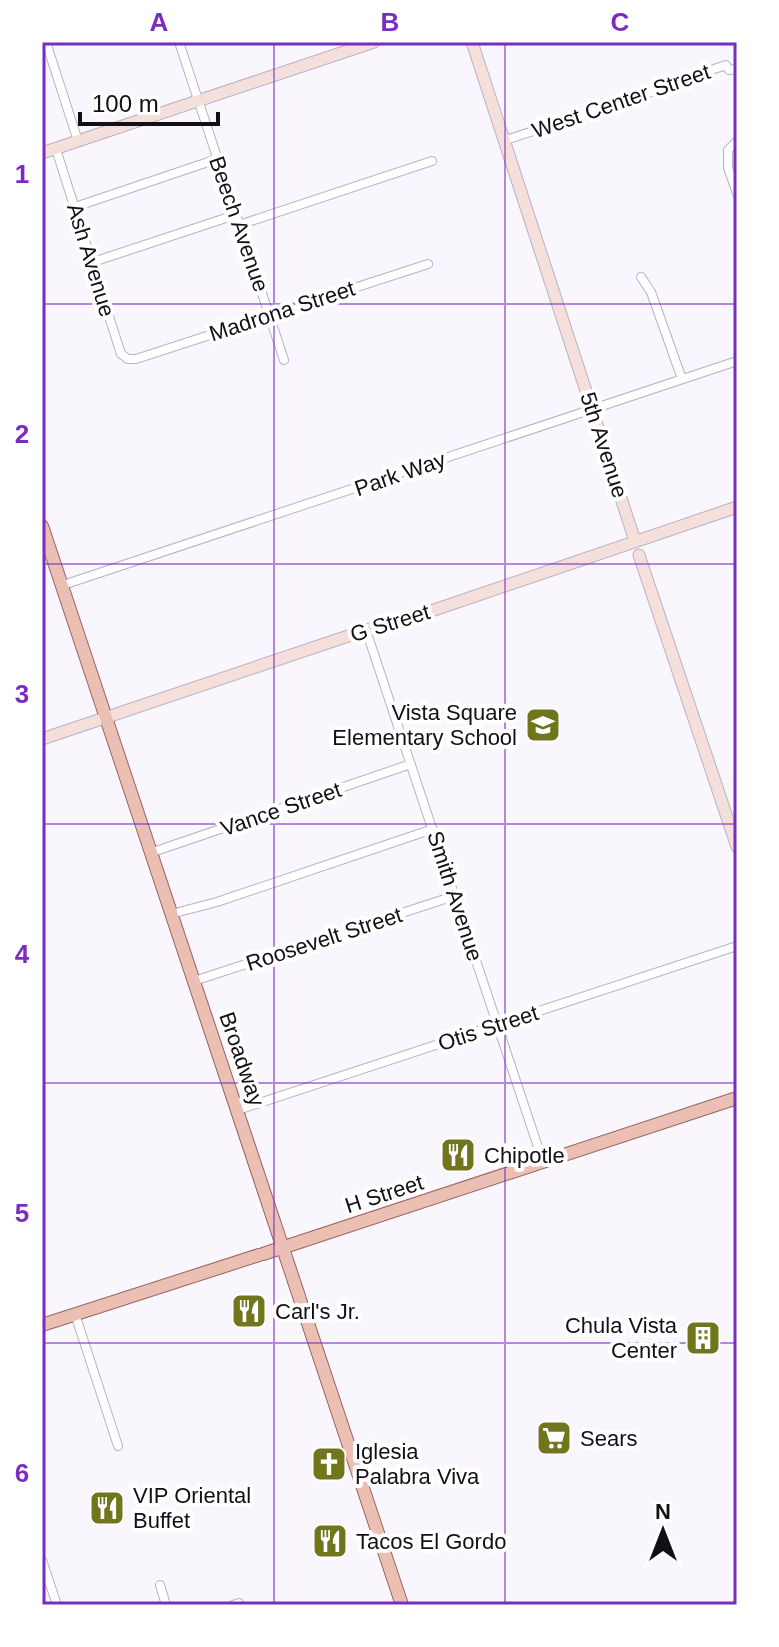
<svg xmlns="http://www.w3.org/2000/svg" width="779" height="1647" font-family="Helvetica,sans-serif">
<rect width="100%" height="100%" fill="#f9f6fe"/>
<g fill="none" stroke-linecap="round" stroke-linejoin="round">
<defs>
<path id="street" d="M46 42 78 141
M179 42 284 360
M503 141 646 94 664 86 726 65 729 70 737 69
M737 141 728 150V168L737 193
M56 149 121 354 128 359H136L428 264
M75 207 217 159
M239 225 432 161
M93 262 235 215
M641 277 651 292 682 379
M63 585 737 361
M366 630 543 1162
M150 853 411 764
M171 914 217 902 433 829
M194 981 454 896
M238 1110 737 946
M75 1314 118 1446
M42 1560 57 1605
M160 1585 166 1605
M233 1605 239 1603"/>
<path id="secondary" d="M472 42 635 541
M42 153 374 42
M639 555 737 847
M42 739 363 631 434 610 737 507"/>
<path id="primary" d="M42 526 402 1605
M263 1254 737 1098
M42 1325 259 1255"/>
</defs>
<use href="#street" stroke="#b9b1c4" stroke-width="10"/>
<use href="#secondary" stroke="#b9b1c4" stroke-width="13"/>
<use href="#primary" stroke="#97665c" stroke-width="14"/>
<use href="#street" stroke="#fff" stroke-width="8"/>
<use href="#secondary" stroke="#f5dfda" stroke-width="11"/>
<use href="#primary" stroke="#ebbfb4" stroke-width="12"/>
</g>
<path fill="none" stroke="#7b2cbf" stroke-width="2" stroke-opacity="0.55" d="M274 42V1605M505 42V1605M42 304H737M42 564H737M42 824H737M42 1083H737M42 1343H737"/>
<defs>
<symbol id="school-square" viewBox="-11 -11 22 22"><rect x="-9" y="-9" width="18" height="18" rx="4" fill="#71761d" stroke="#fff"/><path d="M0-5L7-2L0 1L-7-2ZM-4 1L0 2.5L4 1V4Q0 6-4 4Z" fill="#fff"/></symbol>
<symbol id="restaurant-square" viewBox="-11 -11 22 22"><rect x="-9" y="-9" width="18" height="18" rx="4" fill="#71761d" stroke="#fff"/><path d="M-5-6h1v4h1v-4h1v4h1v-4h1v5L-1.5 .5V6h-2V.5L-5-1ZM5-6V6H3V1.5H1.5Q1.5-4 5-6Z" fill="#fff"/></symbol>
<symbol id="building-square" viewBox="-11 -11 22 22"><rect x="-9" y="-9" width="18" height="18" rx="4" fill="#71761d" stroke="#fff"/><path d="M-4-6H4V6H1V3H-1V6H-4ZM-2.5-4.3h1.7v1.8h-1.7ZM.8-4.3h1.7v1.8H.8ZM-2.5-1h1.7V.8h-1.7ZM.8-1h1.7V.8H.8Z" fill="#fff"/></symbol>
<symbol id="supermarket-square" viewBox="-11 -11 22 22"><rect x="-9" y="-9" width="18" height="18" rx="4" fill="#71761d" stroke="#fff"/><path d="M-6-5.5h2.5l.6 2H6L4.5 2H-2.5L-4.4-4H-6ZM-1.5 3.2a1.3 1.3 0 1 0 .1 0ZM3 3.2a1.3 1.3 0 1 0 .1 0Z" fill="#fff"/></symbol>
<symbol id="church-square" viewBox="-11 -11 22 22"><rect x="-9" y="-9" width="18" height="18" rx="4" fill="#71761d" stroke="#fff"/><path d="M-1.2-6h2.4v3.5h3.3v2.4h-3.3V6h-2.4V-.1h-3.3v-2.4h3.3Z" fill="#fff"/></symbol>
</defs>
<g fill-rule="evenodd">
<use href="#school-square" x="523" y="705" width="40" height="40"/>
<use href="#restaurant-square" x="438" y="1135" width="40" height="40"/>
<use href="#restaurant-square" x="229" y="1291" width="40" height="40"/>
<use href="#building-square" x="683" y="1318" width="40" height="40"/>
<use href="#supermarket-square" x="534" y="1418" width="40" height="40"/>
<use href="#church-square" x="309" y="1444" width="40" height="40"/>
<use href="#restaurant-square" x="87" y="1488" width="40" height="40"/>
<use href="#restaurant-square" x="310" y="1521" width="40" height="40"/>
</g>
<g text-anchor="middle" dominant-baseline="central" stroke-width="8" stroke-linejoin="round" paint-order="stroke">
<g font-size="22" fill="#120f15" stroke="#fff">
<text transform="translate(621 101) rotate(-19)">West Center Street</text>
<text transform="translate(239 224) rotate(71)">Beech Avenue</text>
<text transform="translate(91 260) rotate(73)">Ash Avenue</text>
<text transform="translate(282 311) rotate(-18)">Madrona Street</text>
<text transform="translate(604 445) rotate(72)">5th Avenue</text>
<text transform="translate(400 474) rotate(-19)">Park Way</text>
<text transform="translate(390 623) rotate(-17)">G Street</text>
<text transform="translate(281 809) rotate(-19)">Vance Street</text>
<text transform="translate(455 896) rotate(72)">Smith Avenue</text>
<text transform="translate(324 939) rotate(-18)">Roosevelt Street</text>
<text transform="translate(488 1028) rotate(-18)">Otis Street</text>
<text transform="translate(242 1059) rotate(71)">Broadway</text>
<text transform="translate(384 1194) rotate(-18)">H Street</text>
</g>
<g font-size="22" fill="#120f15" stroke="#fff" text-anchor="start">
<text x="517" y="712" text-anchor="end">Vista Square<tspan x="517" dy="25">Elementary School</tspan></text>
<text x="484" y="1155">Chipotle</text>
<text x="275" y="1311">Carl's Jr.</text>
<text x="677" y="1325" text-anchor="end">Chula Vista<tspan x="677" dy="25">Center</tspan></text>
<text x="580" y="1438">Sears</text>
<text x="355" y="1451">Iglesia<tspan x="355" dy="25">Palabra Viva</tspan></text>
<text x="133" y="1495">VIP Oriental<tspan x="133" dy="25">Buffet</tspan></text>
<text x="356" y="1541">Tacos El Gordo</text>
</g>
</g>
<rect width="779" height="1647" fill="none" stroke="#ffffff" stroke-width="88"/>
<g transform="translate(663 1531)" stroke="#ffffff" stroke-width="6" paint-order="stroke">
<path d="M0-6L14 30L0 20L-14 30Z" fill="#120f15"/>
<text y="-12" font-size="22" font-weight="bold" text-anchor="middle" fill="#120f15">N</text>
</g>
<path d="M80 112v12h138v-12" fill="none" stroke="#120f15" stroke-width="4"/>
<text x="92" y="112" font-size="24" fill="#120f15" stroke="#ffffff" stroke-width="6" paint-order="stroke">100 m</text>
<rect x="44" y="44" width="691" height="1559" fill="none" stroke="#7b2cbf" stroke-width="3"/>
<g font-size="26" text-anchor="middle" font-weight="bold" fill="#7b2cbf">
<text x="159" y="31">A</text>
<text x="390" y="31">B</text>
<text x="620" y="31">C</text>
<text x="22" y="183">1</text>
<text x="22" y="443">2</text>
<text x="22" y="703">3</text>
<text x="22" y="963">4</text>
<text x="22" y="1222">5</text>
<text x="22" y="1482">6</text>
</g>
</svg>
